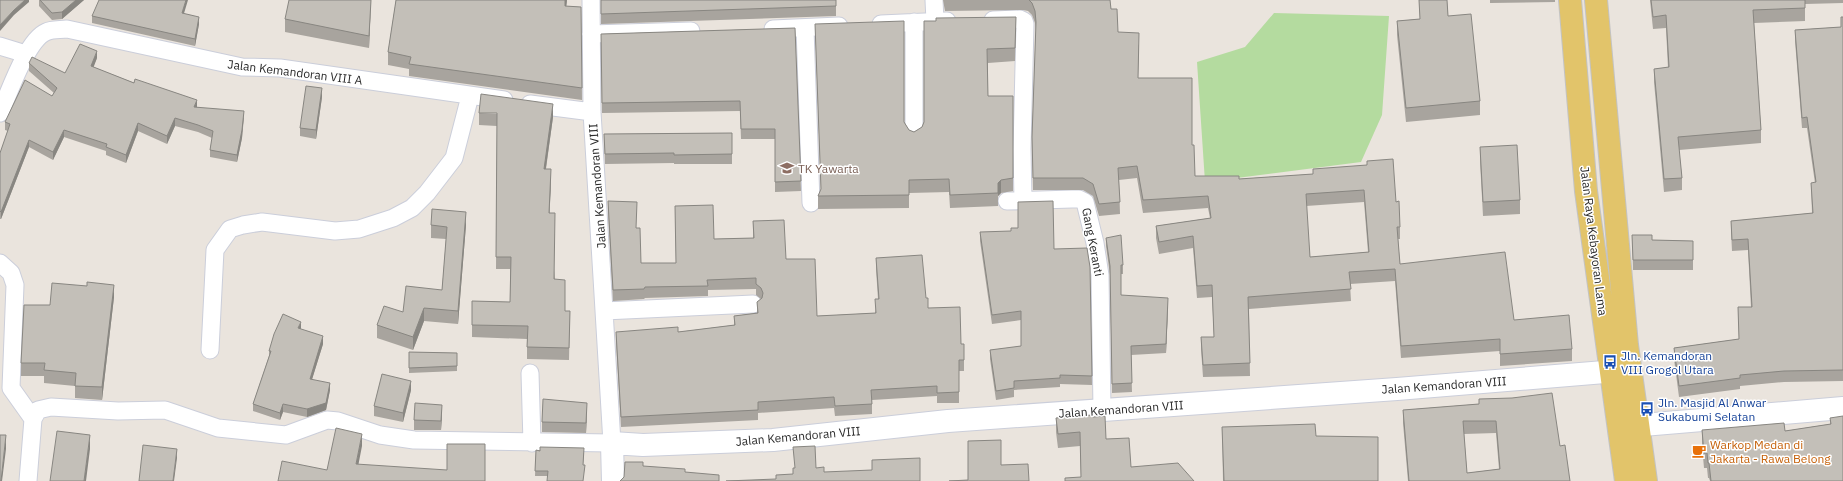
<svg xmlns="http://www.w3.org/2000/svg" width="1843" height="481" font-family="'IBM Plex Sans',sans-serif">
<rect width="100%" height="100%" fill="#eae4dd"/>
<path fill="#b4db9f" d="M1274 13 1389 16 1382 115 1361 162 1205 182 1197 62 1245 47Z"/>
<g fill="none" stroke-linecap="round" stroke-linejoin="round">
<defs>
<path id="street" d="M934 0 935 21
M993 20 1020 19 1024 21 1025 24 1022 149 1023 201
M914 22V135
M881 24 947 21
M805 28 811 203
M773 29 839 26
M591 34 691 31
M0 46 26 54
M530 104 592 112
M0 113C9 93 27 40 46 32 52 29 60 30 67 29L242 67 280 68 504 100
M1007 201 1072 199H1079L1085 202 1095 243 1100 275 1102 410
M0 263 11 273 15 285 11 388 33 419
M604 311 753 304
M210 350 215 250 230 229 243 225 262 222 335 231 359 229 393 218 412 208 427 193 454 158 470 96
M530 373 532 443
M28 481 33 419 38 410 51 407 118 411 165 410 218 428 286 435 327 420 338 421 380 435 414 440 612 443 592 112 591 0"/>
<path id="secondary" d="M1619 427 1843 408
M613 481 612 443 643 445 773 440 948 421 1397 389 1629 370"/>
<path id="primary" d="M1570 0 1586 191 1626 481
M1596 0 1627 345 1646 481"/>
</defs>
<use href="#street" stroke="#cbceda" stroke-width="19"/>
<use href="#secondary" stroke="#cbceda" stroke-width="24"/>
<use href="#primary" stroke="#c3c3c3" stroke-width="24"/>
<use href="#street" stroke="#fff" stroke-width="17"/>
<use href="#secondary" stroke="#fff" stroke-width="22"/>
<use href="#primary" stroke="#e2c46a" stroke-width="22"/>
</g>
<path fill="#a8a49e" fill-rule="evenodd" d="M39 0H84L62 19 52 20 39 6Z
M371 0 369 48 285 32V19Z
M396 0H567L566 6 581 7 582 100 409 76V69L388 65V52Z
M601 0H836V16L601 24Z
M943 0H1110L1111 9 1118 32 1139 45 1138 78 1192 145 1195 176 1239 179 1313 174V169L1396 202 1400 227V239H1398L1400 264 1514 320 1572 349V361L1500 366V351L1401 358 1395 281 1350 284 1351 301 1249 309 1250 376 1203 377 1201 349V337H1214L1212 297 1197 298 1193 248 1159 254 1156 238V226L1210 218 1208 208 1143 213 1137 178 1119 180 1120 214 1099 216 1093 196 1083 190H1033L1032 137 1036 31 1035 23 1032 15 1028 11 1023 10 945 11ZM1364 202 1368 252 1310 257 1306 206Z
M1419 0H1447L1448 16 1480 101V115L1406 122 1397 35V21L1420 19Z
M1490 0H1555V2L1490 3Z
M1650 0H1843V3L1805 4V21L1754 23 1761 130V143L1679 150 1682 178V190L1664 192 1654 82V69L1668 68 1666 28 1653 29Z
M184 13 199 24 195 46 92 23V16Z
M1016 17 1015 61 988 63V96H1013V191L1001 193 998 196V206L950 208 949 192 909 193V208L818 209V196L821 190 815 24 904 122 909 130 914 132 922 127 924 122 936 21Z
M1841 17H1843V381L1784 382 1740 386V389L1679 397 1674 359V348L1739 339 1738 307H1751L1748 250 1732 251 1731 231V221L1812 213 1811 183H1815L1807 128H1802L1795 41V30L1841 27Z
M795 28 801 191 775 192V139H741L740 111 602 113 601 34Z
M97 58 93 67 197 107 244 118 242 138 237 162 210 157V150L212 138 198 132 175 126 167 144 138 131 126 163 106 155V151L64 137 53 160 29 147 1 219H0V153L8 131 5 130V122L52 96 54 93 29 71V63L65 73Z
M322 97 316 139 300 136V128Z
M479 113 553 117 546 169 551 182 549 213 555 279 565 311H570L569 360 527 359V339L472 337V301L510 302V269H496L497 126 479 125Z
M732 133V164H674V163L605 164 604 134Z
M1480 147 1520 200V214L1483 216 1480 161Z
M608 201 636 228 641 263H676L675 206 714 239 753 238V221L786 259 817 316 875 313 878 299 876 269V258L926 298 928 308 961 344H964V371H959V403H937V396L872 400V414L835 416 834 408 758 413V420L621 427 616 342V332H678L734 325V316L757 313V302L761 299 756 295V289L708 290V296L645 298 644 299 613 301 608 212Z
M431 225H466L458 324 424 321 413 350 377 338V325L403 312 442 290 446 239 431 238Z
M980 232 1054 249 1090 267 1092 385 1060 384V387L1014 390V397L996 400 990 359V350L1021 346V320L992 324 980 241Z
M1632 235 1652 240 1693 241V270H1633Z
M1106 238 1123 265V274H1121V295L1168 307 1166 353 1131 355 1132 392 1112 393 1110 275 1106 246Z
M114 297 102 400 75 398V386L44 383V376H21V363L50 305Z
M301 329 323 344 312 379 330 390 326 410 307 417 283 412 280 420 253 411V404L269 356V351Z
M409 352 457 353V371L409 373Z
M411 390 403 422 374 416V406Z
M1479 404 1560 446 1570 481H1408L1403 423V410ZM1496 433 1499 469 1467 473 1464 434Z
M587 412 586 433 542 432V422Z
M442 415 441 430H414V420Z
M1092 415 1081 477 1080 446 1058 448 1056 432V418Z
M1830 418 1843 481H1710L1709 478H1708L1707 468H1704L1702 445V430L1785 431 1830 424Z
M1222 427 1316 436 1378 481H1223Z
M536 450 584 453 583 465 585 470 548 476H535Z"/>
<path fill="#888681" d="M25 0H29V2L14 15 0 31V25L14 10Z
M76 0H84L62 19V12Z
M186 0H188L182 20V13Z
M371 0 369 48V36Z
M565 0H567L565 19Z
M199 17V24L195 46V39Z
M97 51V58L91 74V66Z
M322 88V97L316 139V130Z
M197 100V108L194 107Z
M553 104V117L544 181V169Z
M244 111 242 138 237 162V155Z
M175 118V126L167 144V136Z
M138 123V131L126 163V155Z
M64 130V137L53 160V152Z
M29 140V147L1 219V212Z
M551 169V182L549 226V213Z
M1001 180V193L998 196V183Z
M466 212V225L458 324V311Z
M114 285V297L102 400V387Z
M1168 298V307L1166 353V344Z
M424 308V321L413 350V337Z
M301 322V330L298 328Z
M323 336V344L310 386V379Z
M411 381V390L403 422V413Z
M330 383V390L326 410 307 417V409Z
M587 403V412L586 433V423Z
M283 404V412L280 420V413Z
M442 405V415L441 430V421Z
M362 434V446L356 477V464Z
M6 435V449L2 481H1Z
M90 435V449L86 481H84Z
M177 449V458L174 481H173Z"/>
<path fill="#c3bfb8" stroke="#888681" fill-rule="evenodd" d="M0 0H25L14 10 0 25Z
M40 0H76L62 12 52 13Z
M99 0H186L182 13 199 17 195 39 92 16Z
M289 0H371L369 36 285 19Z
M396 0H565V6L581 7 582 88 409 64 411 57 388 52Z
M601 0H836V6L601 14Z
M1029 0H1110L1111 9H1117L1118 32 1139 33 1138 78H1192V145H1194L1195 176H1239V179L1313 174V169L1367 165V161L1393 159 1396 202 1399 201 1400 227H1397L1400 264 1505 252 1514 320 1569 315 1572 349 1500 354V339L1401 346 1395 269 1349 272 1351 289 1248 297 1250 363 1203 365 1201 337H1214L1212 285 1197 286 1193 236 1159 242 1156 226 1211 218 1208 196 1143 200 1137 166 1118 168 1120 202 1099 204 1093 184 1083 178H1033L1032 137 1036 22 1035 11 1032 3ZM1364 190 1369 252 1310 257 1306 194Z
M1419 0H1447L1448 16 1471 14 1480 101 1406 108 1397 21 1420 19Z
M1651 0H1805V8L1753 10 1761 130 1678 137 1682 178 1664 179 1654 69 1669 67 1666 15 1653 17Z
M1016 17 1015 48 987 49 988 96H1013V178L1001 180 998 183V193L950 195 949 179 909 180V195L818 196 821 189 815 24 904 21V122L909 130 914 132 922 127 924 122V21H936V18Z
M1841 17H1843V370L1784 371 1740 375V378L1679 386 1674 348 1739 339 1738 307H1752L1748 239 1732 240 1731 221 1813 213 1811 183 1816 182 1807 117 1802 118 1795 30 1841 27Z
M795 28 801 181 775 182V129H741L740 101 602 103 601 34Z
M80 44 97 51 91 66 134 83 135 79 197 100 194 107 244 111 242 130 237 155 210 150 213 131 198 125 175 118 167 136 138 123 126 155 106 147 107 144 64 130 53 152 29 140 1 212 0 211V153L10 124 5 122 25 80 52 96 57 88 29 63 32 57 65 73Z
M306 86 322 88 316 130 300 128Z
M481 94 553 104 544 169H551L549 213H555L554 279 565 280V311H570L569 348 527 347 528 326 472 325V301L510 302 511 257H496L497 113H479Z
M732 133V154L674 155V153L605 154 604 134Z
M1517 145 1520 200 1483 202 1480 147Z
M608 201 637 202 636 228H640L641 263H676L675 206 713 205 714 239 754 238 753 221 784 220 786 259H815L817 316 876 313 875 299H879L876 258 922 255 926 298H928V308L960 307 961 344H964V360H959V392L937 393V386L871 390 872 404 835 406 834 397 758 402V410L621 417 616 332 678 327V332L735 325 734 316 758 313 757 302 762 298 763 293 761 288 756 284V278L707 280 708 286 645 287 644 289 613 290Z
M1053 201 1054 249 1087 248 1090 267 1092 376 1060 375V378L1014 381V388L996 391 990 350 1021 346V311L992 315 980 232 1011 231V228H1018V202Z
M432 209 466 212 458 311 424 308 413 337 377 325 384 306 403 312 406 286 442 290 447 227 431 225Z
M1121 235 1123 265H1121V295L1168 298 1166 344 1131 346 1132 383 1112 384 1110 266 1106 238Z
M1632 235H1652V240L1693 241V260H1633Z
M87 282 114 285 102 387 75 386 76 373 44 370 45 363H21L24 305H50L52 283 87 286Z
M283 314 301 322 298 328 323 336 310 379 330 383 326 403 307 409 283 404 280 413 253 404 271 351H269L274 334Z
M409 352 457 353V366L409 368Z
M382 374 411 381 403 413 374 406Z
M1552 393 1560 446 1565 445 1570 481H1409L1403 410 1479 404V399L1512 398ZM1463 421H1496L1500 469 1467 473Z
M543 399 587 403 586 423 542 422Z
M415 403 442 405 441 421 414 420Z
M1092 415 1093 417 1105 416 1106 439 1129 438 1131 467 1178 463 1194 481H1065V478L1081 477 1080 432 1058 434 1056 418Z
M1843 416V481H1711L1709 463H1708L1707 453H1704L1702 430 1784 423 1785 431 1831 424 1830 418Z
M1315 424 1316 436 1378 437V481H1224L1222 427Z
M336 428 362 434 356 464 447 470V444H485V481H278L282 461 327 470Z
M57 431 90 435 84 481H50Z
M0 435H6L1 481H0Z
M1001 440V465L1028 464 1029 481H949L968 480V441Z
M143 445 177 449 173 481H139Z
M815 446 816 468 824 467V472L872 470V460L920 458V481H726L776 479V475L793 474V468H795L793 447Z
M540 447 584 448 583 465H585L583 481H547L548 471H535L536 450 540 451Z
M625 462H643V466L685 469V472L719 475V481H620L624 477Z"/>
<defs>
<symbol id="school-bare" viewBox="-9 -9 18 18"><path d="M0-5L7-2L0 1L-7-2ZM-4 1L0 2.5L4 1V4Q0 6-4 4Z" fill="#8d6e63" stroke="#fff" stroke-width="2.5" paint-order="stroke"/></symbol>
<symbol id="bus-bare" viewBox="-9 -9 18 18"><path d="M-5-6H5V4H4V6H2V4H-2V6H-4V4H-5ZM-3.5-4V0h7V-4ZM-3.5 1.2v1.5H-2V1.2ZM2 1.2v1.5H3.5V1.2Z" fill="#1a4fb4" stroke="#fff" stroke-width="2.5" paint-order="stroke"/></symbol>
<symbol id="cafe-bare" viewBox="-9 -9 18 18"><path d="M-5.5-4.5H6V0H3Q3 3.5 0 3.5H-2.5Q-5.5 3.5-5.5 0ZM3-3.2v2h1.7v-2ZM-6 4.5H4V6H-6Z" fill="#e8710a" stroke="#fff" stroke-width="2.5" paint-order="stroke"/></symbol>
</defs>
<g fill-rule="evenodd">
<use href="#school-bare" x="777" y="158" width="20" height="20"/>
<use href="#bus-bare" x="1600" y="352" width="20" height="20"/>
<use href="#bus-bare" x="1637" y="399" width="20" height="20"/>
<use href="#cafe-bare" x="1689" y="441" width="20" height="20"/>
</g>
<g text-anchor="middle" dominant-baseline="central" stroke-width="3" stroke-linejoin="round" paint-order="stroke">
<g font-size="12" fill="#2a2a2a" stroke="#fff">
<text transform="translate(295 72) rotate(7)">Jalan Kemandoran VIII A</text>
<text transform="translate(597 186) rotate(-94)">Jalan Kemandoran VIII</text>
<text transform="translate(1594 241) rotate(83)">Jalan Raya Kebayoran Lama</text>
<text transform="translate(1093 242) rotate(79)">Gang Keranti</text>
<text transform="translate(1444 385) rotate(-4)">Jalan Kemandoran VIII</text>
<text transform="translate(1121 409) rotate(-4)">Jalan Kemandoran VIII</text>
<text transform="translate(798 436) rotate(-5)">Jalan Kemandoran VIII</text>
</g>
<g font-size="12" fill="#785e54" stroke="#fff" text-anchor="start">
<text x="798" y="168">TK Yawarta</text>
</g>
<g font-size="12" fill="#164399" stroke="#fff" text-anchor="start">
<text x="1621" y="355">Jln. Kemandoran<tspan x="1621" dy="14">VIII Grogol Utara</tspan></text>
<text x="1658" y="402">Jln. Masjid Al Anwar<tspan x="1658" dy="14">Sukabumi Selatan</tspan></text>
</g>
<g font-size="12" fill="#c56008" stroke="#fff" text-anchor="start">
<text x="1710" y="444">Warkop Medan di<tspan x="1710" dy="14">Jakarta - Rawa Belong</tspan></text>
</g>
</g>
</svg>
